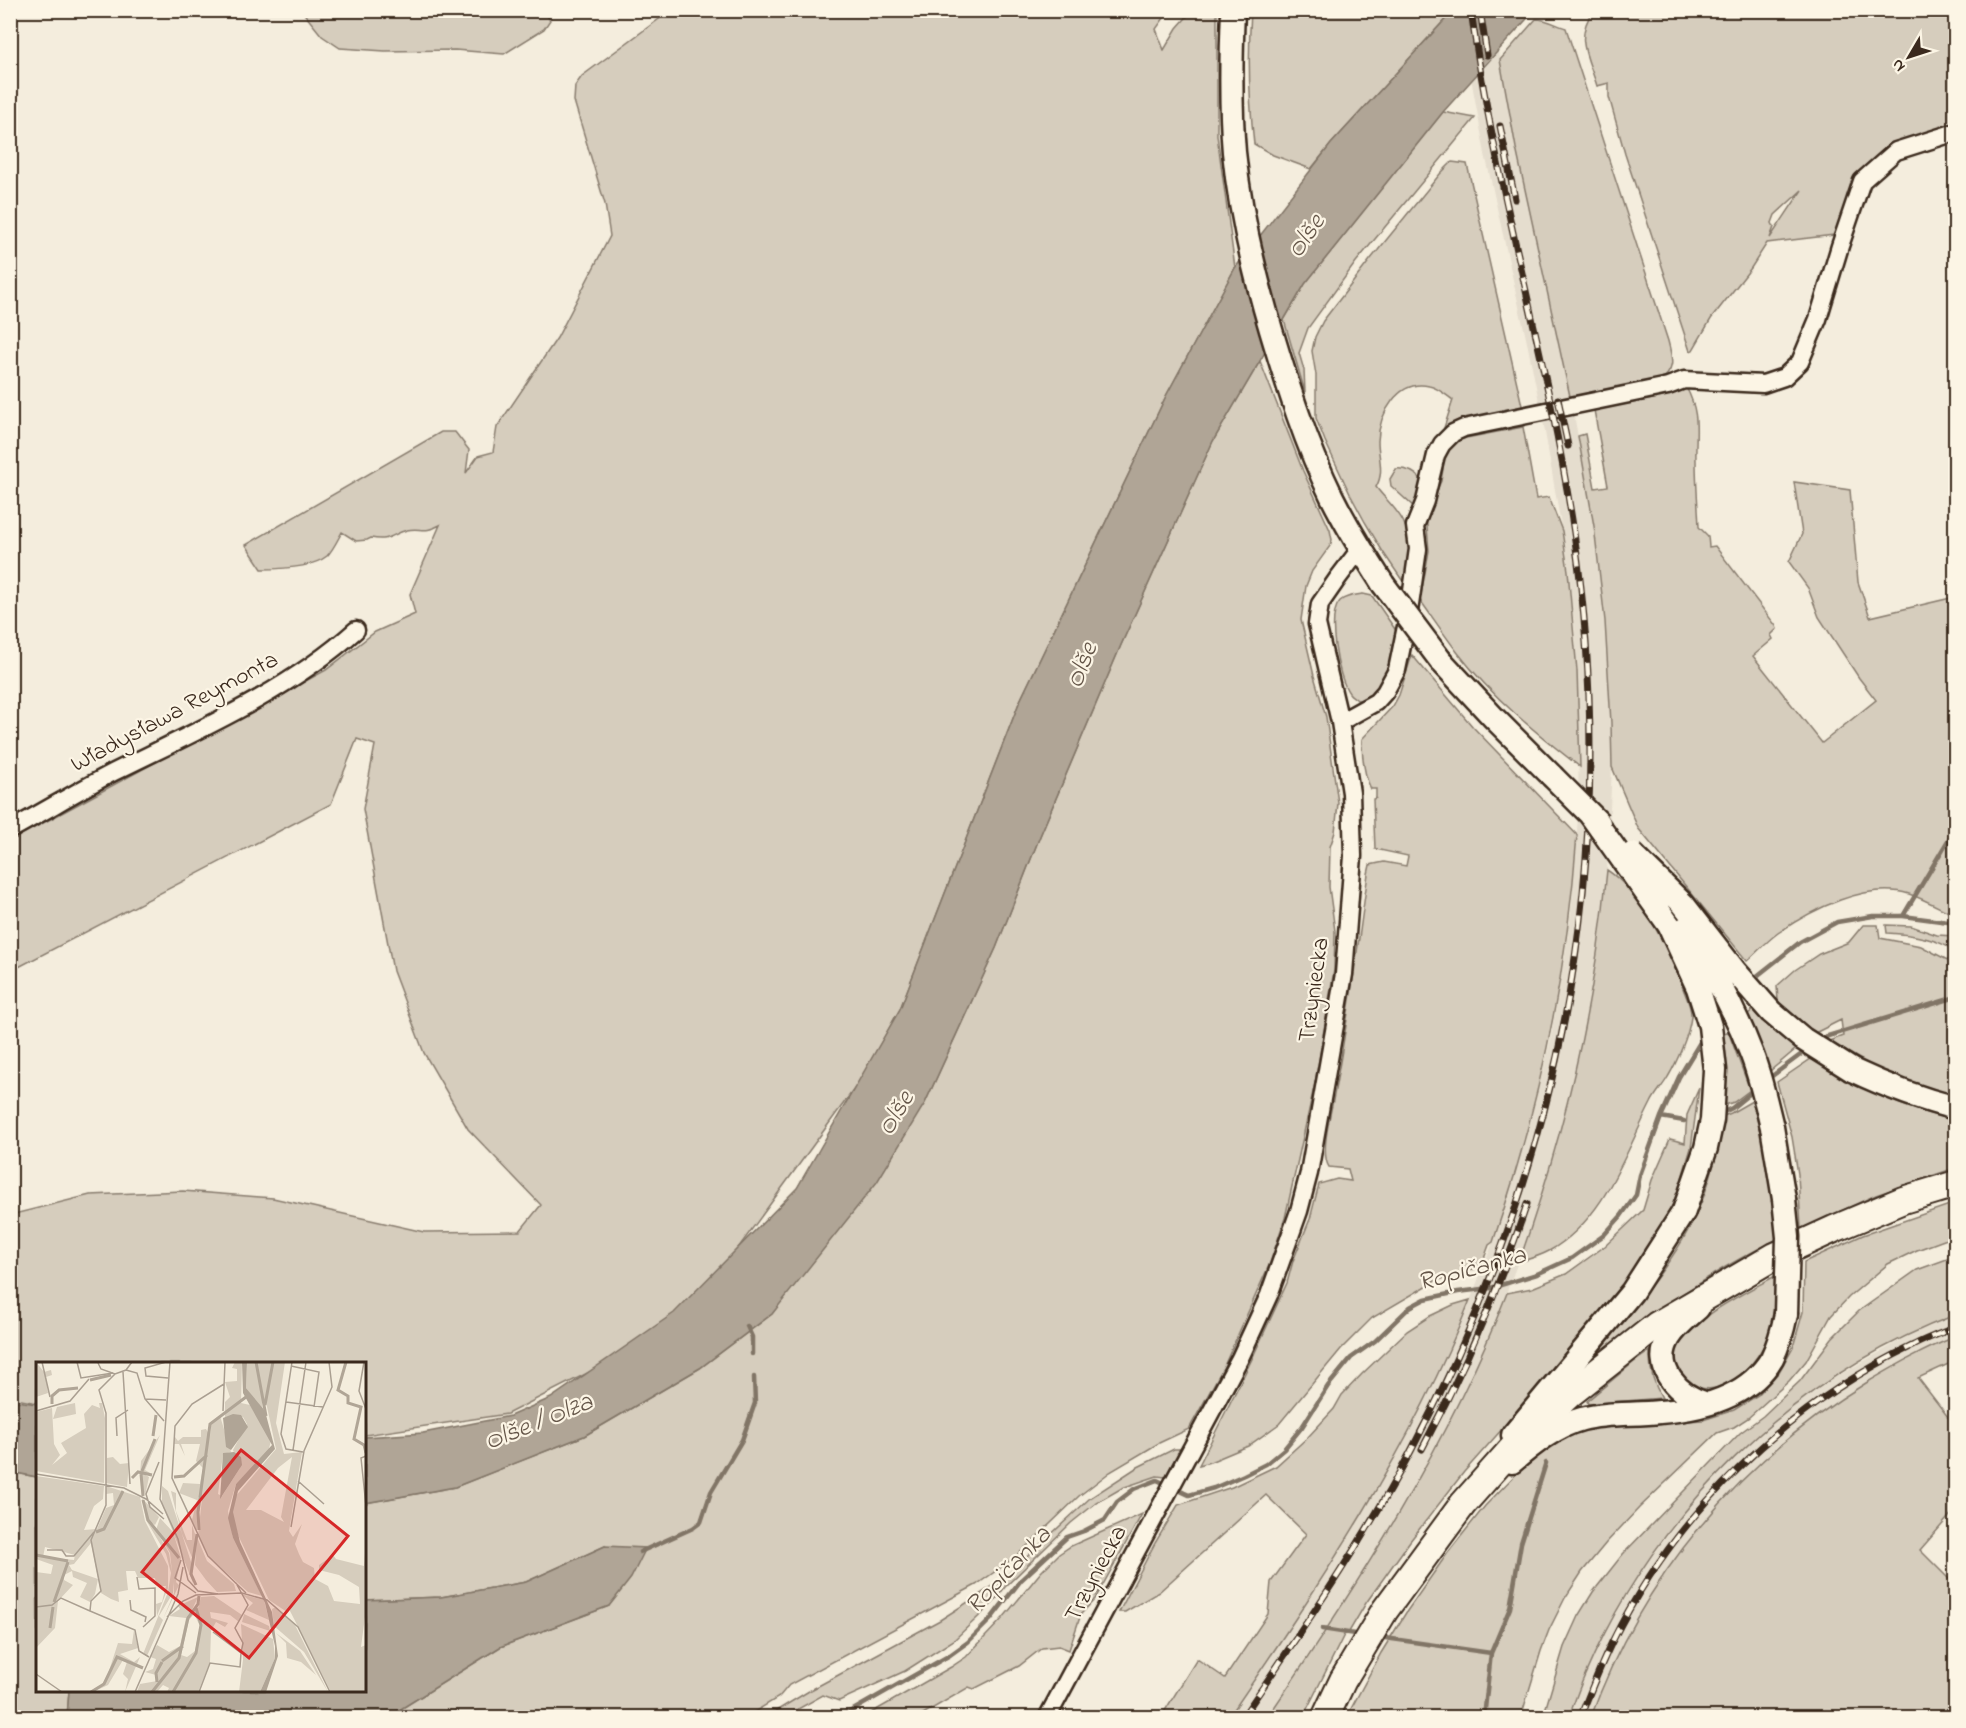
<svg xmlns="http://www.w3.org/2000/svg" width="1966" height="1728" font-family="'Indie Flower',sans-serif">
<rect width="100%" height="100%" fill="#f4eddd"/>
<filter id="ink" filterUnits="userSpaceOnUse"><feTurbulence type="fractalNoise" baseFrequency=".0167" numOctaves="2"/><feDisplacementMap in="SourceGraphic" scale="12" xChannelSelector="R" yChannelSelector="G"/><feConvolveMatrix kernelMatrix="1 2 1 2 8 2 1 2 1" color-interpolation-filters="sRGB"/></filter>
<g filter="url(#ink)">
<path fill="#e5ddce" d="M1492 11 1516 148 1575 420 1594 526 1602 583 1609 669 1612 767 1607 870 1597 958 1589 1004 1570 1097 1541 1199 1495 1324 1473 1374 1428 1463 1405 1503 1361 1576 1267 1717 1229 1718 1282 1639 1378 1487 1422 1405 1466 1311 1493 1242 1527 1134 1550 1042 1565 953 1571 912 1578 817 1579 723 1574 623 1562 531 1544 426 1528 347 1485 154 1461 24Z
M1955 1315V1337L1919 1353 1848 1394 1807 1423 1772 1451 1742 1480 1709 1516 1661 1578 1622 1646 1603 1683 1591 1717 1569 1718 1584 1675 1603 1636 1644 1567 1693 1502 1728 1465 1759 1436 1794 1406 1836 1377 1910 1335Z"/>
<path fill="#d6cdbd" stroke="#887c6e" stroke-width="1.5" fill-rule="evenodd" d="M544 11 550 20 544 29 504 54 455 50 385 51 340 48 322 36 302 11Z
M670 11H1169L1156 29 1164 50 1177 28 1192 11H1217V135L1235 268 1166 396 1019 703 900 1009 857 1085 682 1325 507 1414 365 1435 364 1364H38L37 1403 11 1398 10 1215 90 1195 183 1191 273 1198 424 1232 520 1231 541 1205 468 1129 424 1053 393 971 363 809 375 745 357 739 331 804 11 971 10 841 326 670 375 632 415 614 410 594 440 525C424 534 421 527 407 530 391 534 390 542 371 538L367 540 356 541 342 532C338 539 333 550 327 556 312 568 280 569 262 569L246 545 441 432H455L469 450 466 473 478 456 493 452 497 427 557 338 610 236 605 204 574 101 575 86 582 76Z
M1251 11H1450V14L1331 144 1311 169 1273 155 1254 144C1249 99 1248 55 1251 11Z
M1593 11H1955V129L1858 175 1834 235 1767 243 1751 268 1711 319 1693 350 1690 351 1625 154 1609 97V83L1597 86C1588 57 1574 38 1593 11ZM1802 190 1770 238 1774 227 1772 223 1775 215Z
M1536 19C1547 19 1556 25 1566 28L1668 341C1673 360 1676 371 1658 382L1571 401 1516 148 1500 60Z
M1443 112 1475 118 1356 262 1308 328 1299 353 1304 370 1305 392 1284 320 1305 284Z
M1452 162 1467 164 1523 410 1442 434 1453 400C1446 395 1437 387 1429 386 1398 379 1379 414 1378 441 1378 457 1385 472 1376 487 1384 498 1397 509 1403 521 1413 541 1409 565 1406 586L1383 552 1365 522 1351 496 1325 441 1316 418V375L1312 351 1315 337 1323 321 1370 260 1440 174Z
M1260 361 1303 471 1330 530 1332 540 1330 546 1312 571 1306 586 1301 620 1314 676 1326 717 1338 803 1335 832 1330 847 1329 887 1335 931 1334 970 1315 1083 1285 1218 1270 1263 1224 1366 1189 1429 1159 1443 1110 1472 1079 1496 1023 1550 1003 1566 976 1585 789 1685 779 1697 746 1717H388L500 1647 609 1606 605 1546 526 1582 441 1597 365 1600 364 1503 455 1487 584 1436 700 1368 772 1314 925 1103 996 948 1040 836 1121 645 1213 441Z
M1686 387C1701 415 1695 431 1696 461 1696 483 1698 505 1699 527L1708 536 1709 547 1715 546 1776 626 1777 629 1771 635 1773 639 1753 656 1822 743 1876 700 1859 678 1819 617 1808 588 1789 562 1802 534 1794 482 1850 490 1858 582 1870 617 1955 597V915C1940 908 1924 899 1909 894 1867 881 1811 910 1778 933 1767 941 1757 952 1747 961L1638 828 1612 767 1611 723 1605 621 1594 526 1578 436 1585 434 1595 488 1608 486 1594 410 1663 397 1669 392Z
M1523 427 1536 499 1549 497 1562 531 1568 571 1577 671 1580 767C1536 733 1492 697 1458 653 1445 636 1433 618 1420 600L1429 551 1426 514 1441 481 1443 469 1442 460 1446 449 1454 442 1466 438Z
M1396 469C1407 468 1415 472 1422 480L1418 504 1414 507 1391 486 1390 479Z
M1363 594 1372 596 1397 632 1395 644 1383 682 1365 700H1357C1354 697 1351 696 1349 693 1338 678 1326 616 1340 601 1346 596 1355 595 1363 594Z
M1412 655 1473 727 1577 835C1567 976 1539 1108 1493 1242L1489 1245 1481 1267 1435 1281 1372 1318 1341 1349 1279 1424 1248 1446 1210 1462 1199 1465 1251 1361 1287 1283 1293 1261 1310 1219 1319 1184 1337 1179 1351 1181 1348 1169 1329 1167C1320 1153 1330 1117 1333 1100 1348 1025 1357 950 1368 874L1370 865 1384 862 1406 866 1408 856 1375 849 1373 799 1376 798V789H1371C1364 775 1362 755 1362 739L1393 706 1399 695Z
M1607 870C1641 892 1671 953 1684 991 1687 998 1692 1009 1691 1017 1689 1034 1677 1062 1668 1077 1663 1086 1655 1094 1651 1103 1624 1156 1604 1220 1549 1251 1540 1256 1529 1259 1519 1262 1564 1135 1595 1005 1607 870Z
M1863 925H1878L1880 938 1921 946 1955 964V1099C1913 1089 1866 1064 1829 1041L1843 1036 1841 1020 1815 1033 1778 1001 1777 986 1795 970 1819 954 1849 942Z
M1886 925 1911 926 1937 935 1955 936V951C1936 938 1910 934 1887 933Z
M1753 1010 1768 1026 1796 1049 1770 1071 1748 1014Z
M1728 1031 1750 1090 1734 1102 1722 1106 1720 1038Z
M1811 1059C1858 1087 1900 1109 1955 1120V1168L1876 1195 1801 1229 1798 1174 1792 1137 1777 1082Z
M1699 1088 1691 1148 1678 1191 1667 1217V1224L1635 1274 1545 1381 1464 1472 1410 1541 1366 1603 1349 1632 1344 1635 1303 1717 1267 1718C1359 1583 1448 1445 1507 1293L1532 1288 1566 1274 1605 1246 1623 1229 1643 1210 1652 1180 1670 1139 1685 1143 1687 1115Z
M1752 1101 1764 1145 1775 1218 1776 1240C1702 1276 1644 1319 1580 1369 1648 1289 1714 1228 1721 1117L1731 1113Z
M1955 1203V1236L1917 1250 1888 1264 1849 1297 1831 1316 1806 1361 1789 1381 1748 1418 1734 1427 1717 1433 1639 1508 1606 1543 1582 1572 1565 1598 1549 1630 1541 1651 1521 1717 1346 1718 1381 1653 1407 1611 1447 1554 1485 1506 1523 1467 1548 1446 1584 1427 1703 1420 1734 1410 1758 1395 1779 1372 1793 1347 1803 1312 1804 1262 1863 1235Z
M1955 1256V1315C1791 1377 1654 1514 1585 1675 1579 1688 1574 1703 1569 1717H1543L1564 1647 1578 1616 1593 1592 1623 1554 1740 1433 1763 1416 1800 1381 1832 1338 1859 1311 1917 1270Z
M1777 1275C1776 1293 1775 1313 1770 1330 1764 1352 1743 1380 1720 1387 1690 1396 1662 1368 1682 1340 1703 1312 1747 1292 1777 1275Z
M1470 1300C1411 1450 1319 1585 1229 1717H1161L1197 1659 1225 1678 1268 1614 1271 1582 1306 1534 1266 1495 1159 1592 1125 1612H1119L1155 1543 1178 1505 1232 1487 1276 1466 1308 1437 1334 1409 1342 1395 1362 1374 1407 1331 1430 1316 1453 1305Z
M1955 1337V1361L1918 1378 1955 1426V1510L1920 1550 1955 1585V1717H1591C1641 1578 1740 1460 1866 1383 1895 1366 1924 1349 1955 1337Z
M1650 1351C1649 1369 1653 1383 1662 1398L1588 1404 1587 1401 1634 1362Z
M1174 1449H1180L1165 1477 1157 1476 1122 1488 1096 1503 1071 1523 1005 1587 994 1602 954 1640 905 1671 839 1701 823 1695 789 1714 788 1717H766L809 1691 940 1620 1001 1581 1090 1498 1136 1468Z
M10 1472 37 1477 38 1690 69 1691 67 1717H11Z
M1142 1514 1095 1599 1081 1614 1069 1650 1059 1646 1042 1648 1019 1666 974 1689 969 1687 918 1717H864L951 1667 966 1657 1003 1618 1041 1572 1059 1554 1071 1546Z"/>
<path fill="#b0a596" stroke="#817466" stroke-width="1.5" d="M1453 11H1534L1443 112 1305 284 1213 441 1121 645 1040 836 996 948 925 1103 877 1182 772 1314 700 1368 584 1436 455 1487 365 1503V1437L423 1433 510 1416 551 1398 674 1313 797 1188 900 1009 1019 703 1166 396 1235 268 1331 144Z
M10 1400 37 1404V1477L11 1472Z
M605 1546 646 1548 631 1578 609 1606 500 1647 388 1717H67L69 1691 364 1690 365 1600 441 1597 526 1582Z"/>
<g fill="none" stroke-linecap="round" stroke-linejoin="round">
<path stroke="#817466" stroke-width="4.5" d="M1903 916 1956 827
M1752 980 1800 942 1837 922 1873 916H1903L1956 923
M1819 1042 1828 1036 1956 997
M1768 1079 1807 1050
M1720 1114 1732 1108 1754 1090
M1661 1117 1684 1121
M747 1326 752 1337V1354
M640 1552 693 1528 701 1522 711 1492 742 1440 755 1403 754 1377
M1322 1629 1361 1635
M1378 1637 1491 1653
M839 1718 950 1655 968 1642 990 1620 1021 1580 1067 1537 1084 1531 1105 1520 1117 1502 1134 1489 1157 1480 1189 1495 1214 1488 1244 1475 1266 1464 1284 1449 1302 1427 1328 1386 1351 1358 1375 1341 1410 1307 1425 1299 1458 1292 1491 1288 1537 1274 1572 1258 1604 1235 1621 1216 1636 1195 1640 1175 1661 1117 1679 1077 1702 1039
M1484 1718 1491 1653 1510 1608 1521 1543 1546 1463"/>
<defs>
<path id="minor" d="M1340 722 1376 702 1385 692 1397 670 1409 612 1418 549 1415 526 1425 501 1436 455 1442 444 1453 433 1464 428 1668 386 1684 380 1763 384 1784 377 1800 362 1818 319 1840 246 1862 181 1896 151 1956 132
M10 830C45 811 79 790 114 772 197 731 287 692 356 630
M1047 1718 1240 1358 1269 1295 1299 1211 1309 1173 1344 974 1353 856 1351 793 1340 722 1317 624 1320 604 1338 578 1360 549"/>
<path id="secondary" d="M1233 10C1231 58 1230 105 1234 152 1240 213 1254 272 1271 330 1288 387 1306 444 1332 497 1347 527 1365 556 1383 584
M1441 661 1494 718 1552 776
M1852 1070C1886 1086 1920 1099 1956 1108
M1772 1127 1784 1199
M1698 1308C1688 1317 1676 1326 1669 1338 1651 1368 1679 1396 1707 1404
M1513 1435 1632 1292 1684 1211
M1512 1462C1532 1445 1555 1426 1582 1419 1607 1412 1634 1415 1660 1412 1702 1409 1749 1397 1772 1358 1779 1344 1783 1329 1786 1314"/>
<path id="primary" d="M1325 1718 1343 1680 1385 1610 1463 1504 1519 1441 1571 1393 1657 1325 1775 1256 1834 1229 1903 1200 1956 1184"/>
</defs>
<use href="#minor" stroke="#3b2a1e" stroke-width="21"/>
<use href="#secondary" stroke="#3b2a1e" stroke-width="27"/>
<use href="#primary" stroke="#3b2a1e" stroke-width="30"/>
<use href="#minor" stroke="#fcf5e5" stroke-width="16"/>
<use href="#secondary" stroke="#fcf5e5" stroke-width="22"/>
<use href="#primary" stroke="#fcf5e5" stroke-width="26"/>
<defs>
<path id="rail" d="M1480 10 1487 55
M1500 126 1515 199
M1558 399 1568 446
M1422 1449C1464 1370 1499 1289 1527 1204
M1242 1718C1301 1631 1362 1544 1411 1451 1563 1163 1621 856 1574 533 1548 357 1495 187 1471 10
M1580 1718C1590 1692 1600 1667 1612 1642 1675 1514 1785 1407 1914 1345 1927 1338 1942 1333 1956 1327"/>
</defs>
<use href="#rail" stroke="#3b2a1e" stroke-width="7"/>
<use href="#rail" stroke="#fcf5e5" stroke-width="4.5" stroke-dasharray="14" stroke-linecap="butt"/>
<defs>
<path id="secondary-bridge" d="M1383 584 1441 661
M1552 776 1599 823
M1590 814 1669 925 1698 988 1710 1026 1715 1070 1712 1120 1706 1148 1684 1211
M1632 854 1683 904 1735 971 1771 1012 1803 1039 1852 1070
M1685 928C1712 968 1735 1010 1752 1055 1761 1079 1766 1103 1772 1127
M1784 1199 1788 1237 1786 1314"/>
</defs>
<use href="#secondary-bridge" stroke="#3b2a1e" stroke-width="27" stroke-linecap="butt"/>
<use href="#secondary-bridge" stroke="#fcf5e5" stroke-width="22"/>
</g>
</g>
<g text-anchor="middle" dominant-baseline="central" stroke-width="4.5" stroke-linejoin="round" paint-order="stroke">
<g font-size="24" fill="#3b2a1e" stroke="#fcf5e5">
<text transform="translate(175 713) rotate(-28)">Władysława Reymonta</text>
<text transform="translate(1315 990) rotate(-82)">Trzyniecka</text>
<text transform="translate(1097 1574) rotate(-62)">Trzyniecka</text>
</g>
<g font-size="26" font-style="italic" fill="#645548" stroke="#fcf5e5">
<text transform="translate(1307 237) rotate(-56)">Olše</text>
<text transform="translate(1083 666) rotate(-69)">Olše</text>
<text transform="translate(897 1114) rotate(-59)">Olše</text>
<text transform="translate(1472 1270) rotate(-15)">Ropičanka</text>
<text transform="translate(539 1423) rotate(-22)">Olše / Olza</text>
<text transform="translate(1009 1571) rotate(-46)">Ropičanka</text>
</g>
</g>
<g transform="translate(36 1362)">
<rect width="330" height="330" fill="#f4eddd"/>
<path d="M0 0 8 10 15 8 16 13 10 15 12 31 0 35ZM199 0H206L205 41 214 43 235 79 232 90 200 122 192 149 197 176 226 234 212 230 174 196 162 173 166 137 162 135 161 169 156 158 161 138 143 131 147 121 164 122 167 106 160 99 164 82H145L149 94 143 82H138L139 75 142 79 147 75H165V68L170 67 174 74 175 62 184 54 195 90 187 92 182 132 186 134 204 106 197 88 211 62 207 55H189V40L194 35 189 20 201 19V7L196 6ZM211 0H249L240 61 248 92 266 90 253 169 257 175 266 162 259 182 263 192 267 200 278 206 279 217 292 224 298 239 324 242 323 225 303 213 283 208V203L297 193 300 197 328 204 330 179V247L325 285 330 283V330H295L252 245 251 250 233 238 202 173 196 150 199 135 240 87 230 40 226 41 227 49 210 26ZM256 95 245 155 248 160 225 148H210L242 106ZM39 41 40 52 17 57 21 45ZM63 41H66L69 56 68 121 0 109V50L16 46 18 82 24 93 16 103 31 91 25 81 50 66 48 52 56 43 64 46ZM124 73 109 108 114 111 108 112 113 115 109 134 104 113 105 99ZM77 95 84 102 93 101 91 125 70 121 71 96ZM0 114 68 124 67 137 58 144 48 168 61 167 70 146 78 143 77 131 70 132V124L104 135 109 159 132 204V226L121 254 120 242 126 240 130 224H121L119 216H102L99 209H90L92 228 82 230 83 240 75 237 65 231 55 181 38 202 33 203 36 208 62 217 59 232 54 240 44 235 51 221 37 215 36 209 28 213V218L37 223 22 239 19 266 0 286V210L15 212 17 203 0 197ZM9 185 39 193 38 198 7 195ZM126 124 132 129 156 203 157 221 126 142ZM135 129 140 131V149L151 178H156V163L159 172 158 200 146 172 140 150ZM106 136 123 155 119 163 116 161 133 191 136 210 134 191 120 168 124 156 137 170 145 196 140 220 143 223 127 257 138 231 137 220V231L123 254 127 258 111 294 107 292 132 230 135 211 130 192 110 158ZM161 175 171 199 198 222 200 229 181 230 170 218 159 203ZM205 232 228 238 233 258 210 248 217 241ZM178 234 206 253 203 260 194 253 174 250 175 256 192 261 189 265 180 260 175 269 174 300 162 330H131L133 326 127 323 121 330H101L104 322 121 319 120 313 109 310 117 307 120 297 114 295 121 283 133 290 144 284 150 256 133 254 144 247 142 244 162 235 155 250 162 246 165 235ZM158 252 164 264 159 289 151 295 145 293 153 258ZM240 245 259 263 292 330 268 290 238 264 236 247ZM208 252 233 264 234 269 206 260ZM205 262 237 277 239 296 224 330H203L207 298ZM98 268 102 286 84 292 98 300 104 295 89 330 92 317 87 312 91 300 87 298 72 323 57 330 70 318 82 281 96 282ZM240 271 264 289 280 313 265 300 251 296 250 281Z" fill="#d6cdbd" fill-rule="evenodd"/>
<path d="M206 0H211L210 26 229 49 239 87 202 129 197 150 204 180 236 250 242 294 230 330H224L239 296V284L229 241 197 176 192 156 200 122 236 83 207 31ZM197 52 205 53 212 65 195 88 190 85 187 56ZM198 90 205 95 206 103 184 137 187 91Z" fill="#b0a596"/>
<path fill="none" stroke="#b0a596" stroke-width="3" d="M220 0 230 54M310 0 302 28 312 34V41L325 45 318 77 328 83 330 91M54 18 75 13M16 42V34L23 28 42 26M229 43 237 0M117 74 120 53M106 109 119 77M105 112 107 134M138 115 148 114 171 93M96 116 102 110 116 113M107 138 112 158 143 196M163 168 162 150 174 62 210 35M60 170 68 167 87 129M0 193 32 199M160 223 155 212 161 172M18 240 32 200M14 266 17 245M126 299 147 284M121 320 120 311 126 300M55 330 68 322 81 295 107 306M116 330 143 296 152 256 162 242 163 234M137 330 160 291 165 263 160 246"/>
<path fill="none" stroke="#aa9f91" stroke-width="1.5" d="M6 0 14 35M41 0 45 16 77 11M130 0 109 6 110 14 132 16M134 0 124 137 142 177 152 218 162 229 182 232M256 0 245 72 250 87 267 90M328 0 323 29 330 47M62 1 65 7 79 12 90 8 96 0M255 4 283 10 278 45M90 8 101 11 109 37 128 59M87 10 94 122M79 12 63 28 70 51V143L55 178 65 229 55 239 54 249 99 268 103 289 113 295M188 22 156 42 139 64 136 116 172 194 210 231M109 37 130 38M250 40 287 45M0 49 34 39 53 17M187 49 189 0M81 74 80 56 92 48M257 88 270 0M330 94 325 96 330 144M123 100 110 132 114 145 128 157M0 112 88 126 110 137 127 152M262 119 288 142M255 165 268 89 296 25 293 0M11 188H26L30 194H38L58 170M145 198 139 216 160 231M101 215 103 227 119 226V254L107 265M94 238 95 248 110 255 109 260M0 245 16 243 25 236 54 249M131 255 147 239 160 233 206 231 231 238 262 265 294 330M177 270 205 291 207 281 199 266 212 243 200 221M0 312 26 330M99 330 142 232 147 205M163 330 174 301 204 305 205 291"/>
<path fill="#d62828" fill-opacity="0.15" stroke="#d62828" stroke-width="3" d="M205 88 312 174 213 296 106 210Z"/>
<rect width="330" height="330" fill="none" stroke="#3b2a1e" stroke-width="3"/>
</g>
<rect width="1966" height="1728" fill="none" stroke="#fcf5e5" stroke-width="36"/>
<rect x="18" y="18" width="1930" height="1692" fill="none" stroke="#3b2a1e" stroke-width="2" filter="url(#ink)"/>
<g transform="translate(1909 57) rotate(231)" stroke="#fcf5e5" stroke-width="4.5" paint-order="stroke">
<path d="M0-4.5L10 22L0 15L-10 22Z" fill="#3b2a1e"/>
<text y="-9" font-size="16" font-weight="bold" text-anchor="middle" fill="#3b2a1e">N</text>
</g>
</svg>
